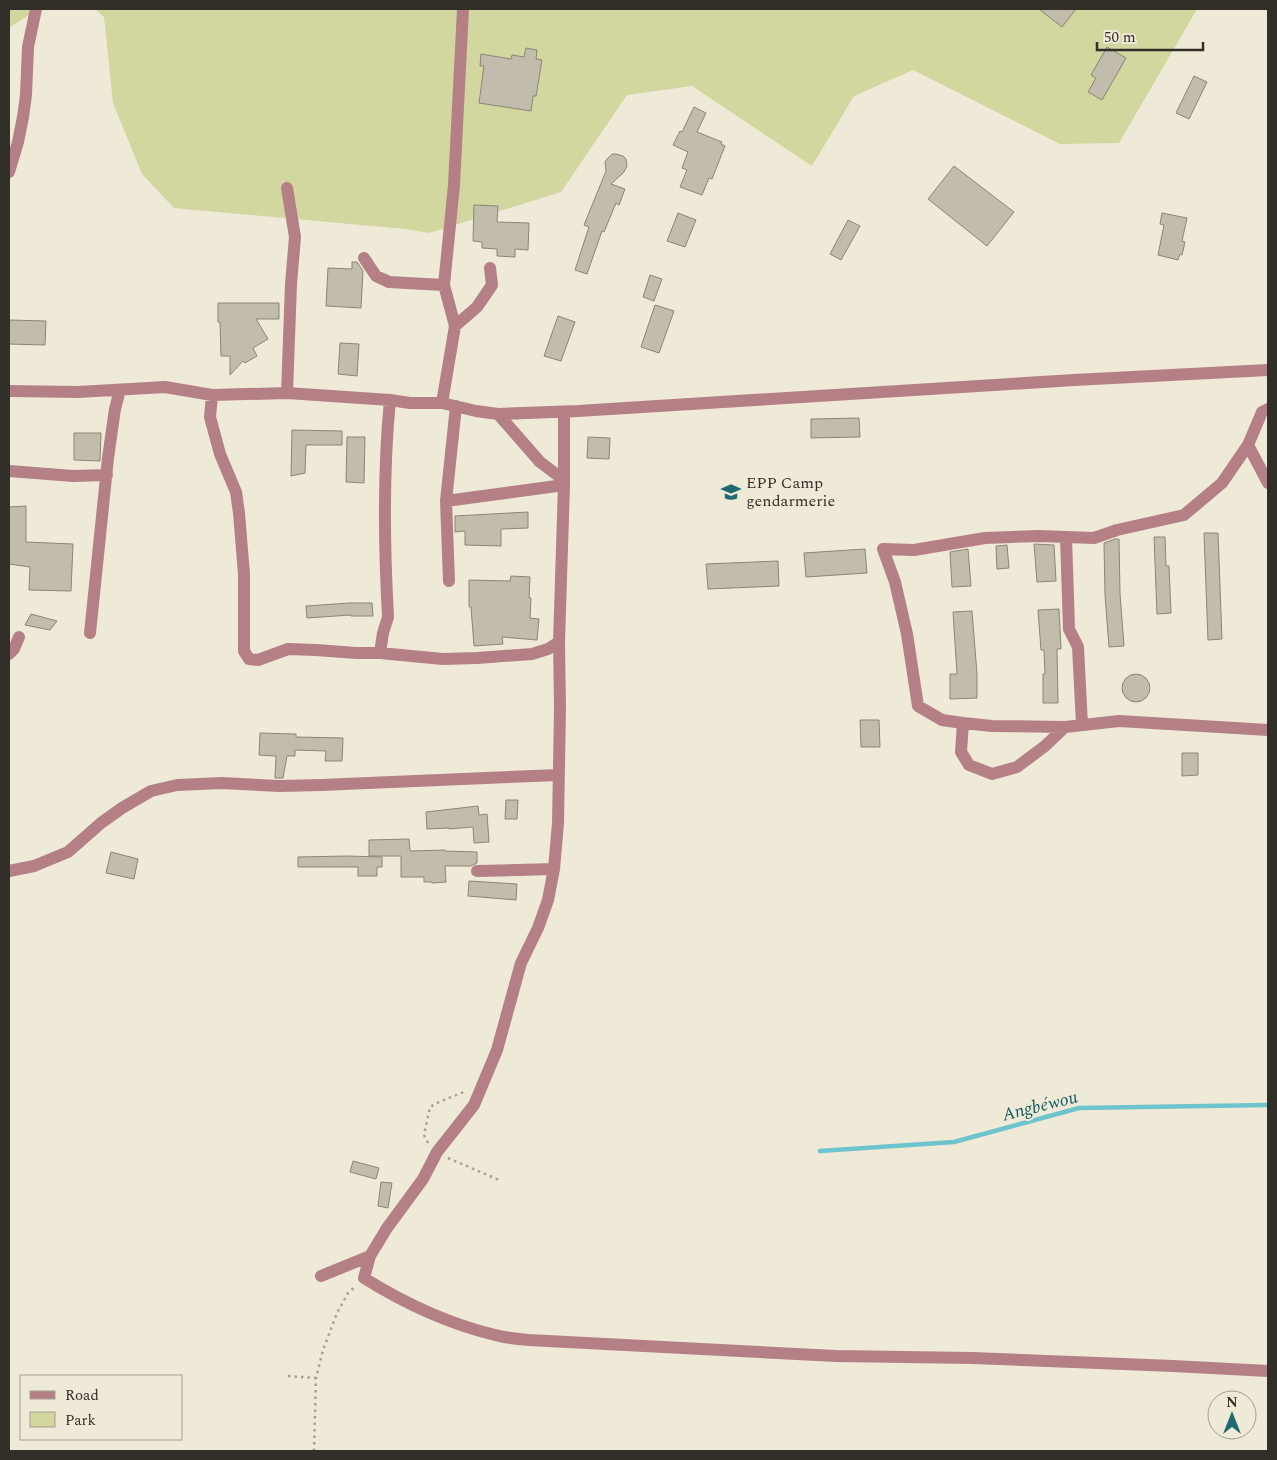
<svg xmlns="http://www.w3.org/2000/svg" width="1277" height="1460" font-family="Spectral,serif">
<rect width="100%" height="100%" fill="#efe9d8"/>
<path fill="#d2d69f" d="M9 9H38L9 28Z
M95 9H1197L1119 143 1060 144 913 70 854 96 812 166 692 86 627 95 561 192 429 233 405 229 174 208 142 174 113 103 104 17Z"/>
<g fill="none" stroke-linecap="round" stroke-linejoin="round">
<path stroke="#6dc4cd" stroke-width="4.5" d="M820 1151 954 1142 1079 1108 1268 1105"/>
</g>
<path fill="#c1bcab" stroke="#8a8576" d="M1039 9H1076L1062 27Z
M1107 47 1126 58 1102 100 1088 92 1096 78 1091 75Z
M526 48 537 50 536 59 542 60 536 96H533L531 111 479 103 484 66H480L481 54 511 59 512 55 524 57Z
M1194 76 1207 82 1189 119 1176 113Z
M694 107 706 113 697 132 722 142 721 144 725 146 712 179 709 178 702 195 680 187 687 170 682 168 688 152 673 145 680 131 682 132Z
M612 154H616L623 156 626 159 627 166 624 172 611 184 625 189 619 205 616 203 604 232 602 231 587 274 575 270 589 227 584 225 606 171 605 162 607 159Z
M954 166 1014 212 987 246 928 199Z
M474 205 498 206 497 222 529 223 528 250 515 249V257L497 256V249L482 248V242L473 241Z
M678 213 696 220 685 247 667 241Z
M1162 213 1187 218 1182 241 1185 242 1182 255 1180 254 1178 260 1158 255 1164 225 1160 224Z
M848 220 860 226 841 260 830 254Z
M352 262H357L363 271 361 308 326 306 328 268 352 269Z
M650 275 662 279 654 301 643 297Z
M218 303H279V319H256L268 339 253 348 257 356 245 363 243 361 230 375V356H221L220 322H218Z
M655 305 674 311 659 353 641 347Z
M558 316 575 322 561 361 544 356Z
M9 320 46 321 45 345 9 344Z
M340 343 359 344 357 376 338 374Z
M859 418 860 437 811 438V419Z
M292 430 342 431V445H306L305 473 291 476Z
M74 433H101L100 461 74 460Z
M347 437H365L364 483 346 482Z
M588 437 610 438 609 459 587 458Z
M26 506V542L73 544 71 591 29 590 30 567 9 564V507Z
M528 512V528L501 529V546L465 545V531L455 532V516Z
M1204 533H1218L1222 639 1208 640Z
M1154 537H1165L1166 566H1169L1171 613 1157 614Z
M1115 539H1119L1120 594 1124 646 1109 647 1105 595 1104 543Z
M1034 544 1054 545 1056 581 1037 582Z
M1007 545 1009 568 997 569 996 546Z
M865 549 867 573 806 577 804 553Z
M968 549 971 586 952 587 950 552Z
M778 561 779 586 708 589 706 564Z
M511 576 530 577 529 598H531L530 618 539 619 537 640 502 637 503 644 474 646 471 607H469V580L510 581Z
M350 603H372L373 616H351V615L307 618 306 606Z
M1059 609 1061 649H1057L1058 703H1043V674H1045L1044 650H1041L1038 610Z
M972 611 977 674V698L950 699V674H957L953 612Z
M31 614 57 621 50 630 25 625Z
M1122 688a14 14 0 1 1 28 0a14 14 0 1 1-28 0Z
M860 720H879L880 747H861Z
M260 733 296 734V737L343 738 342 761H325L326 751 295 750V756H287L283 778H275L276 756 259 755Z
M1182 753H1198V775L1182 776Z
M506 800H518L517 819H505Z
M478 806 479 815 487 814 489 842 474 843 473 827 449 829V828L427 829 426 812Z
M409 839 410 851 445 850V851L477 852V863L471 866H445L446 882 432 883V882H424V877H401V856H369V840Z
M111 852 138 859 134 879 106 873Z
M347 856 382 857V867H377V876H358V867H298V857Z
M469 881 517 884 516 900 468 896Z
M353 1161 379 1168 376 1179 350 1172Z
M381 1182 392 1183 388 1208 378 1206Z"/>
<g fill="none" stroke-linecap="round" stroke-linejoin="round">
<path stroke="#a6a194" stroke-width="2.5" stroke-dasharray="2.5 4" stroke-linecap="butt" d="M428 1143 424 1135 430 1107 439 1102 466 1091
M448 1158 499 1180
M288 1376 316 1378
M314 1451 316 1378 323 1350 337 1313 348 1293 356 1286"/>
<path stroke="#b48086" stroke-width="12" d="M9 172 18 142 23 117 26 95 28 47 36 9
M287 188 295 237 291 284 287 393
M364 258 376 276 389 282 444 285
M455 326 477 307 492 285 490 268
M9 391 78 392 165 387 212 395 287 393 390 400 410 403H442L476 411 498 414 578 411 1074 380 1268 370
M212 395 210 417 220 454 236 492 239 513 244 574V651L249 659 258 660 288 649 316 650 356 653H380L383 633 388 617C384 545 383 471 390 400
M442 403 455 326 444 285 454 185 463 9
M1268 409 1262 412 1248 445 1268 483
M564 412V485L559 642 560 708 558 823 554 869 548 900 538 928 521 963 497 1050 474 1105 437 1152 423 1179 387 1228 370 1256 364 1278C404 1303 449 1324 495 1335 506 1338 518 1339 529 1340L836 1356 972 1358 1173 1366 1268 1371
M498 414 540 462 564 480
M9 471 73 476 107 475
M446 501 564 485
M1066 537 1069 629 1078 647 1082 725
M449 581 446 501 456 406
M90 633 108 458 115 409 120 390
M380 653 443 659 477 658 532 654 548 649 559 642
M9 654 14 649 19 637
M963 723 942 720 918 706 907 634 895 582 883 549 914 550 985 538 1039 536 1094 538 1117 530 1184 515 1222 483 1248 445
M1065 727 1045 746 1017 767 992 774 969 765 961 752 963 723 992 726 1065 727 1119 721 1268 730
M9 871 34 866 68 852 101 823 122 808 151 791 177 785 222 783 279 786 321 785 558 775
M477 871 554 869
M321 1276 370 1256"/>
</g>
<defs>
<symbol id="school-bare" viewBox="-9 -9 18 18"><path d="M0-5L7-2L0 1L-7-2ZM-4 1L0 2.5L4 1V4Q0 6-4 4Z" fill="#1e6a70" stroke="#efe9d8" stroke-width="2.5" paint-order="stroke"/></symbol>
</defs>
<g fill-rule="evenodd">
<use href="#school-bare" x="717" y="478" width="28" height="28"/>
</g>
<g text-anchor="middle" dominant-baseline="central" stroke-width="4" stroke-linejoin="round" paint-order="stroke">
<g font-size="16" fill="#322f29" stroke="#efe9d8" text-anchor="start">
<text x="746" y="483">EPP Camp<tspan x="746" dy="18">gendarmerie</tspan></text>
</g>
<g font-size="18" font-style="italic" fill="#0f5c62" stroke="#efe9d8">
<text transform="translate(1040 1106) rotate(-14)">Angbéwou</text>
</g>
</g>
<rect width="1277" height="1460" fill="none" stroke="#322f29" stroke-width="20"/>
<rect x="20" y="1375" width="162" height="65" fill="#efe9d8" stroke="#a39f92"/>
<rect x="30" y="1391" width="25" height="8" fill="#b48086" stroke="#a39f92"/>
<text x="65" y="1400" font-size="15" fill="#322f29">Road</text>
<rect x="30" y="1412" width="25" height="15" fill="#d2d69f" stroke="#a39f92"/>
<text x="65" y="1425" font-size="15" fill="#322f29">Park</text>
<g transform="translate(1232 1415)"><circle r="24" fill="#efe9d8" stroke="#a39f92"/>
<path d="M0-4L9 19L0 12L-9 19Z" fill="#1e6a70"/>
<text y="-8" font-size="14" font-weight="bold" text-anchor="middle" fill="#322f29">N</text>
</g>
<path d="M1097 42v8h106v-8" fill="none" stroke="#322f29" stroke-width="2.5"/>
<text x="1104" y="42" font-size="15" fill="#322f29" stroke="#efe9d8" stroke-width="4" paint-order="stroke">50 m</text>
</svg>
